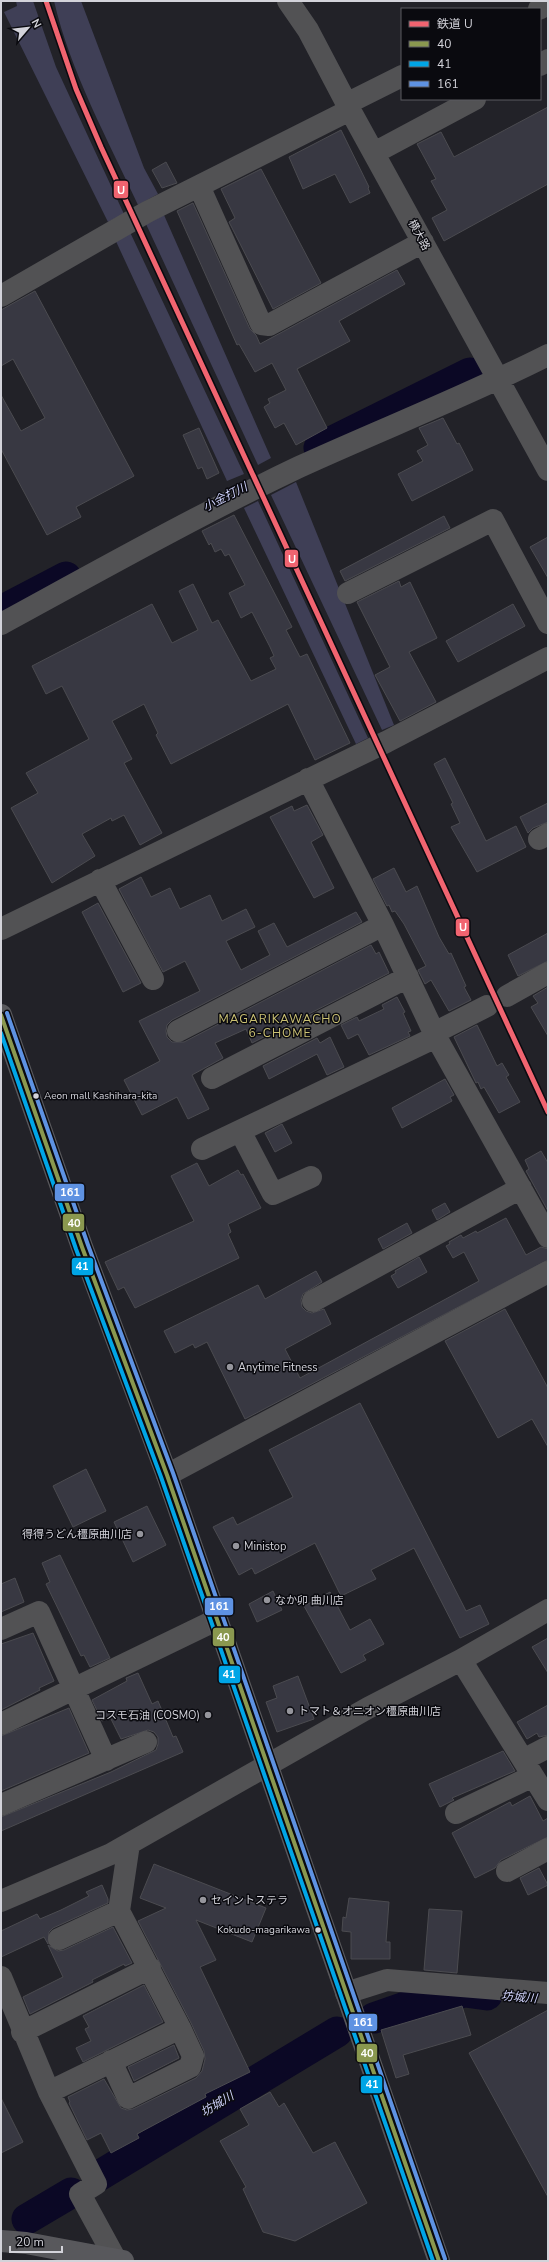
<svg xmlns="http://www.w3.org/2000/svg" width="549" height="2262" font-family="'Nunito Sans','Noto Sans JP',sans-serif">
<rect width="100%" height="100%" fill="#222228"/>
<path fill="#3f3f56" d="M16 1H33L56 67 124 214 108 222 4 12 17 6Z
M54 1H81L144 168 158 194 138 205C108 140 70 71 54 1Z
M164 215 271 458 258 465 146 224Z
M129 230 244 474 227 481 114 237Z
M296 482 394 725 382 730 271 495Z
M258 501 368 738 356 744 244 508Z"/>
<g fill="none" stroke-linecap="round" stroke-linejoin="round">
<path stroke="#0b0825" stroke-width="31" d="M319 448 470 373
M1 611 66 577
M374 2018 417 2003 465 1992 487 1995
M97 2177 337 2032
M27 2219 71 2193"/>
</g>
<path fill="#383842" stroke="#4b4b50" d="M548 107V184L444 241 432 218 447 210 431 181 436 179 417 144 441 132 454 157Z
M341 130 369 187 368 188 370 193 350 203 335 174 303 189 289 157Z
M166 162 177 183 162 188 152 170Z
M261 169 321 283 273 309 229 222 235 218 221 189Z
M193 203 250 329 256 335 260 344 397 270 405 284 339 321 350 341 297 369 327 428 296 445 284 423 275 428 264 407 270 403 268 399 286 390 272 363 255 372 239 344 237 345 177 211Z
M35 291 134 476 76 507 81 517 47 535 1 449V395L21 431 45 418 13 359 1 366V310Z
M443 418 457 444 459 443 473 470 412 501 398 474 423 461 417 451 428 445 419 428Z
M199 428 219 473 207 479 202 467 198 469 183 435Z
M234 515 292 627 286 630 300 657 307 654 350 743 315 760 288 704 171 764 156 735 158 733 144 704 112 721 132 759 124 763 162 833 140 845 124 815 112 821 111 818 82 834 95 856 52 883 11 808 38 793 26 773 89 739 62 686 46 694 32 666 152 604 172 643 198 630 179 591 193 584 212 623 218 620 251 681 276 669 270 658 274 656 270 647 252 612 241 618 229 593 245 585 229 554 225 556 221 549 215 552 211 543 209 545 202 531Z
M444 516 450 528 345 581 340 571Z
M548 537V578L530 547Z
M399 581 401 587 410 582 437 638 409 652 436 702 400 721 375 675 390 667 357 602Z
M513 604 525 626 458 662 446 641Z
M445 758 486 841 516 826 526 847 477 872 451 827 460 823 451 804 453 803 434 764Z
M548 803V822L533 828 528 833 520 817Z
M307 805 323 835 311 842 334 888 314 898 270 817 292 806 294 811Z
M394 868 406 892 417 886 439 937 449 954 451 953 466 986 464 987 471 1000 449 1011 431 980 425 984 418 970 426 966 404 924 395 911 392 912 389 905 387 906 373 879Z
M141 877 151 897 170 888 180 909 210 895 222 921 246 909 255 927 226 941 241 970 270 955 258 931 274 923 287 947 356 912 362 922 172 1020 167 1025 166 1031 167 1037 172 1042H184L371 945 376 954 379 952 389 973 252 1043 246 1029 215 1043 223 1058 192 1075 209 1109 188 1119 177 1097 142 1115 124 1080 160 1061 139 1021 200 991 185 961 163 972 119 889Z
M98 903 141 983 123 992 82 912Z
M548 933V961L518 976 508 955Z
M548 987V1036L531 1007 538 1003 533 996Z
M397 997 405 1012 403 1013 411 1031 408 1032 410 1036 369 1055 358 1034 348 1039 341 1025 357 1017 359 1021 384 1009 382 1005Z
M477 1025 497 1066 502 1063 509 1075 506 1077 520 1102 499 1113 484 1087 481 1089 478 1082 476 1083 454 1037Z
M330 1037 344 1067 327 1075 317 1054 269 1079 263 1066 317 1038 320 1043Z
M445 1079 454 1095 450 1097 452 1101 402 1128 392 1108Z
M282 1124 292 1143 275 1152 265 1133Z
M541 1151 548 1163V1211L526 1171 529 1169 525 1160Z
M197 1163 209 1186 238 1170 241 1175 243 1174 261 1208 228 1224 231 1232 228 1234 239 1258 135 1308 124 1287 118 1290 105 1262 194 1221 171 1176Z
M445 1203 450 1212 437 1220 432 1210Z
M506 1218 526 1255 541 1247 548 1249V1260L245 1419 207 1342 195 1348 193 1344 175 1353 164 1331 258 1285 265 1299 316 1271 322 1282 303 1294 301 1300 302 1307 306 1311 312 1313 324 1309 331 1324 285 1349 300 1378 479 1281 464 1252 453 1258 446 1246 450 1244 449 1242 461 1235 463 1238 476 1231 477 1233Z
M407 1223 412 1233 383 1249 378 1239Z
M419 1257 427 1272 398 1288 391 1276 396 1273 395 1271Z
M505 1309 548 1388V1447L532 1419 498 1438 445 1341Z
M360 1403 462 1603 466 1611 480 1605 489 1624 460 1638 414 1548 371 1570 376 1579 341 1596 315 1543 255 1574 252 1568 239 1575 213 1527 233 1517 237 1525 293 1497 269 1450Z
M86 1469 106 1511 73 1527 53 1486Z
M147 1506 166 1545 133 1562 114 1522Z
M60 1555 110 1658 90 1667 84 1655 81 1656 46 1584 50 1582 42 1563Z
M15 1578 24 1602 1 1612V1584Z
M273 1591 282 1610 257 1622 249 1604Z
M330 1592 350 1630 370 1619 384 1644 363 1655 366 1660 341 1673 304 1606Z
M33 1633 54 1681 39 1688 40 1690 1 1710V1644Z
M548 1638V1673L532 1647Z
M138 1673 152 1704 158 1701 173 1737 176 1736 183 1752 1 1831V1817L111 1772 156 1750 158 1744V1737L154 1732 148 1730 121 1739 110 1717 102 1721 92 1700 127 1681 126 1678Z
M298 1676 314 1719 277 1732 266 1702 277 1698 273 1686Z
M548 1705V1735L539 1737 537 1733 527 1739 517 1722Z
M69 1708 89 1753 1 1791V1736Z
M503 1751 515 1771 452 1798 454 1800 440 1807 429 1784Z
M530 1796 543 1821 548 1818V1837L501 1860 495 1868 475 1878 452 1833 510 1802 512 1806Z
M154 1864 266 1908 252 1942 196 1920 216 1960 200 1967 250 2072 205 2094 206 2097 137 2134 139 2138 111 2153 101 2133 87 2140 69 2103 70 2102 68 2097 104 2079 121 2108 127 2110 133 2109 196 2078 202 2071 205 2059 204 2051 191 2023 138 1921 166 1908 140 1898Z
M539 1868 548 1885 528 1895 520 1878Z
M102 1885 108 1899V1903L53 1928 49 1932 48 1944 44 1937 1 1957V1931L37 1914 40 1919 61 1910 89 1896 86 1892Z
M349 1898 389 1902 386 1942H390V1959H351V1932L342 1931 343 1917 346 1918Z
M429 1909 462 1911 457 1973 424 1970Z
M113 1927 132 1963 125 1966 124 1964 92 1980 93 1982 30 2014 23 1997 63 1977 48 1945 58 1951 64 1950Z
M144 1985 163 2022 83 2062 76 2048 91 2041 85 2029 89 2027 83 2016Z
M462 2006 471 2035 403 2055 409 2074 396 2078 381 2030Z
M548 2010V2197L469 2053Z
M174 2045 179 2058 134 2081 128 2067Z
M270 2092 279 2107 284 2103 313 2153 335 2142 367 2203 295 2241 263 2232 243 2189 246 2187 220 2141 249 2125 240 2109Z
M1 2098 23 2142 1 2153Z"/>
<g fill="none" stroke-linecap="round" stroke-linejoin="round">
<path stroke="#525254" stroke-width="22" d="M288 1 308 30 350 110 548 470
M539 9 548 4
M540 65 548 60
M346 104 402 76
M374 153 475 99
M199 186 261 324 269 325 423 242
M1 296 147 212 350 110
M348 593 493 520 548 623
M1 624C100 570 198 515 299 467 382 429 467 396 548 355
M308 779 383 925 436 1037 548 1237
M539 839 548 834
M100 880 153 979
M1 929 386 742 548 658
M507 996 548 973
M178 1031 383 925
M434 1033 487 1006
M212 1078 408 977
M240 1131 273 1194 311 1177
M202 1149 436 1037
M313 1301 521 1188
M167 1475 548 1272
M1 1629 39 1612 106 1760
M461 1660 548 1800
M1 1724 216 1620
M523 1760 548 1747
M1 1805 146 1742
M456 1813 533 1776
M507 1871 548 1849
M1 1901 111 1854 368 1708 461 1660 548 1610
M59 1939 119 1911 129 1844
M1 1977 49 2092 96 2184 80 2194 116 2260
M346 1993 387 1980 548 1993
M22 2032 150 1968
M111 2061 128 2098 190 2067 193 2056 180 2028
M49 2092 180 2028 119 1911"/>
<path stroke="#58585c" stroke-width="22" d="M1 1015 82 1247 167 1475 439 2261
M1 2241 26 2243 123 2261"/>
<defs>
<path id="bus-1" d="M1 1015 82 1247 167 1475 439 2261"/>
<path id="bus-2" d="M1 1033 76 1249 161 1477 433 2261"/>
<path id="bus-3" d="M7 1013 88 1245 173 1473 445 2259"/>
</defs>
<use href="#bus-1" stroke="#0a0a0f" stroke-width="7"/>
<use href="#bus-2" stroke="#0a0a0f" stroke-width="7"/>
<use href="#bus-3" stroke="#0a0a0f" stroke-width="7"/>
<use href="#bus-1" stroke="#8a984f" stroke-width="4"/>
<use href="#bus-2" stroke="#00a5e6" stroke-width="4"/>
<use href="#bus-3" stroke="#5e92e2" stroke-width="4"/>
<defs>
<path id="rail-1" d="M46 1 76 89 101 147 548 1112"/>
</defs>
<use href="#rail-1" stroke="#0a0a0f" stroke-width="8"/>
<use href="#rail-1" stroke="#f16470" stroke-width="5"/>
</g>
<g fill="#d3d3da" stroke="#0a0a0f" stroke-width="1.5">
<circle cx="36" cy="1096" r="3.5"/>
<circle cx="318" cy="1930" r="3.5"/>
</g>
<g fill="#95959c" stroke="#0a0a0f" stroke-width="1.5">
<circle cx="230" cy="1367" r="4"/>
<circle cx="140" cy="1534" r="4"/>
<circle cx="236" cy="1546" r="4"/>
<circle cx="267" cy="1600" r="4"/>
<circle cx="290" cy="1711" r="4"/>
<circle cx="208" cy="1715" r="4"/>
<circle cx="203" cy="1900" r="4"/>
</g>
<g text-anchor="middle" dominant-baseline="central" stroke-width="3" stroke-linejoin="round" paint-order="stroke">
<g font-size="10" fill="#d3d3da" stroke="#0a0a0f" text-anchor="start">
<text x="44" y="1096">Aeon mall Kashihara-kita</text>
<text x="310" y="1930" text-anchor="end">Kokudo-magarikawa</text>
</g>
<g font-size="11" fill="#d3d3da" stroke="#0a0a0f">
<text transform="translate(419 235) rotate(61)">横大路</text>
</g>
<g font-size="11" fill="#d3d3da" stroke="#0a0a0f" text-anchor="start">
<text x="238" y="1367">Anytime Fitness</text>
<text x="132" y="1534" text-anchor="end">得得うどん橿原曲川店</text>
<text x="244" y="1546">Ministop</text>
<text x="275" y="1600">なか卯 曲川店</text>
<text x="298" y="1711">トマト＆オニオン橿原曲川店</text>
<text x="200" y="1715" text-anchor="end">コスモ石油 (COSMO)</text>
<text x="211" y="1900">セイントステラ</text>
</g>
<g font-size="12" font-style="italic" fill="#cdd0f9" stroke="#0a0a0f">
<text transform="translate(225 497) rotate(-27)">小金打川</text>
<text transform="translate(519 1997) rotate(5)">坊城川</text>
<text transform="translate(217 2104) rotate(-31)">坊城川</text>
</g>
<g font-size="12" letter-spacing="1" fill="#ccc274" stroke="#0a0a0f">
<text x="280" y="1019">MAGARIKAWACHO<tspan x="280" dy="14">6-CHOME</tspan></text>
</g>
</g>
<g stroke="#0a0a0f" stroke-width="1.5">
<rect x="113" y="180" width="16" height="19" rx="4" fill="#f16470"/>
<rect x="284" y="549" width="15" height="19" rx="4" fill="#f16470"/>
<rect x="455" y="918" width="15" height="19" rx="4" fill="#f16470"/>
<rect x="54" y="1183" width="31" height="19" rx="4" fill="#5e92e2"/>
<rect x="62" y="1213" width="23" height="19" rx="4" fill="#8a984f"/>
<rect x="71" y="1257" width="23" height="19" rx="4" fill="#00a5e6"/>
<rect x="204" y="1597" width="30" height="19" rx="4" fill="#5e92e2"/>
<rect x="212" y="1627" width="23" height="20" rx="4" fill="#8a984f"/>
<rect x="218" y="1665" width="23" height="19" rx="4" fill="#00a5e6"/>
<rect x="348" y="2013" width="30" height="19" rx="4" fill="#5e92e2"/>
<rect x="356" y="2043" width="22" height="20" rx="4" fill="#8a984f"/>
<rect x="360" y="2075" width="23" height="19" rx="4" fill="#00a5e6"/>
</g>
<g font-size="11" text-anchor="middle" font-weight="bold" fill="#fff">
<text x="121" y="194">U</text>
<text x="292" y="563">U</text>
<text x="463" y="931">U</text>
<text x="70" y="1196">161</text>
<text x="74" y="1227">40</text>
<text x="82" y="1270">41</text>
<text x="219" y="1610">161</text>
<text x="223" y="1641">40</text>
<text x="229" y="1678">41</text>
<text x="363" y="2026">161</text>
<text x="367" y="2057">40</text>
<text x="372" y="2088">41</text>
</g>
<rect width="549" height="2262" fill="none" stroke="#d3d3da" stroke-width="4"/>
<rect x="401" y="8" width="140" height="92" fill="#0a0a0f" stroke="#5a5a60"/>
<rect x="409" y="21" width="20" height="6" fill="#f16470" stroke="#5a5a60"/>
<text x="437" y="28" font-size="12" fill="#d3d3da">鉄道 U</text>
<rect x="409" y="41" width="20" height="6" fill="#8a984f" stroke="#5a5a60"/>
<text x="437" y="48" font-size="12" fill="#d3d3da">40</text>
<rect x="409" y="61" width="20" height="6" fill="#00a5e6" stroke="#5a5a60"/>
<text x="437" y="68" font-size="12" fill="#d3d3da">41</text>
<rect x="409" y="81" width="20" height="6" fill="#5e92e2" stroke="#5a5a60"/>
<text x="437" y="88" font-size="12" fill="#d3d3da">161</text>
<g transform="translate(28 28) rotate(62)" stroke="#0a0a0f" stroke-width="3" paint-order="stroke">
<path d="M0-3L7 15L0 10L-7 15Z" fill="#d3d3da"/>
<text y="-6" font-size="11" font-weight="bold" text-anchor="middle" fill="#d3d3da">N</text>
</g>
<path d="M10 2246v6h52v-6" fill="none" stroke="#d3d3da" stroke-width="2"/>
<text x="16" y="2246" font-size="12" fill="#d3d3da" stroke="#0a0a0f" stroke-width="3" paint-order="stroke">20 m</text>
</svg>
